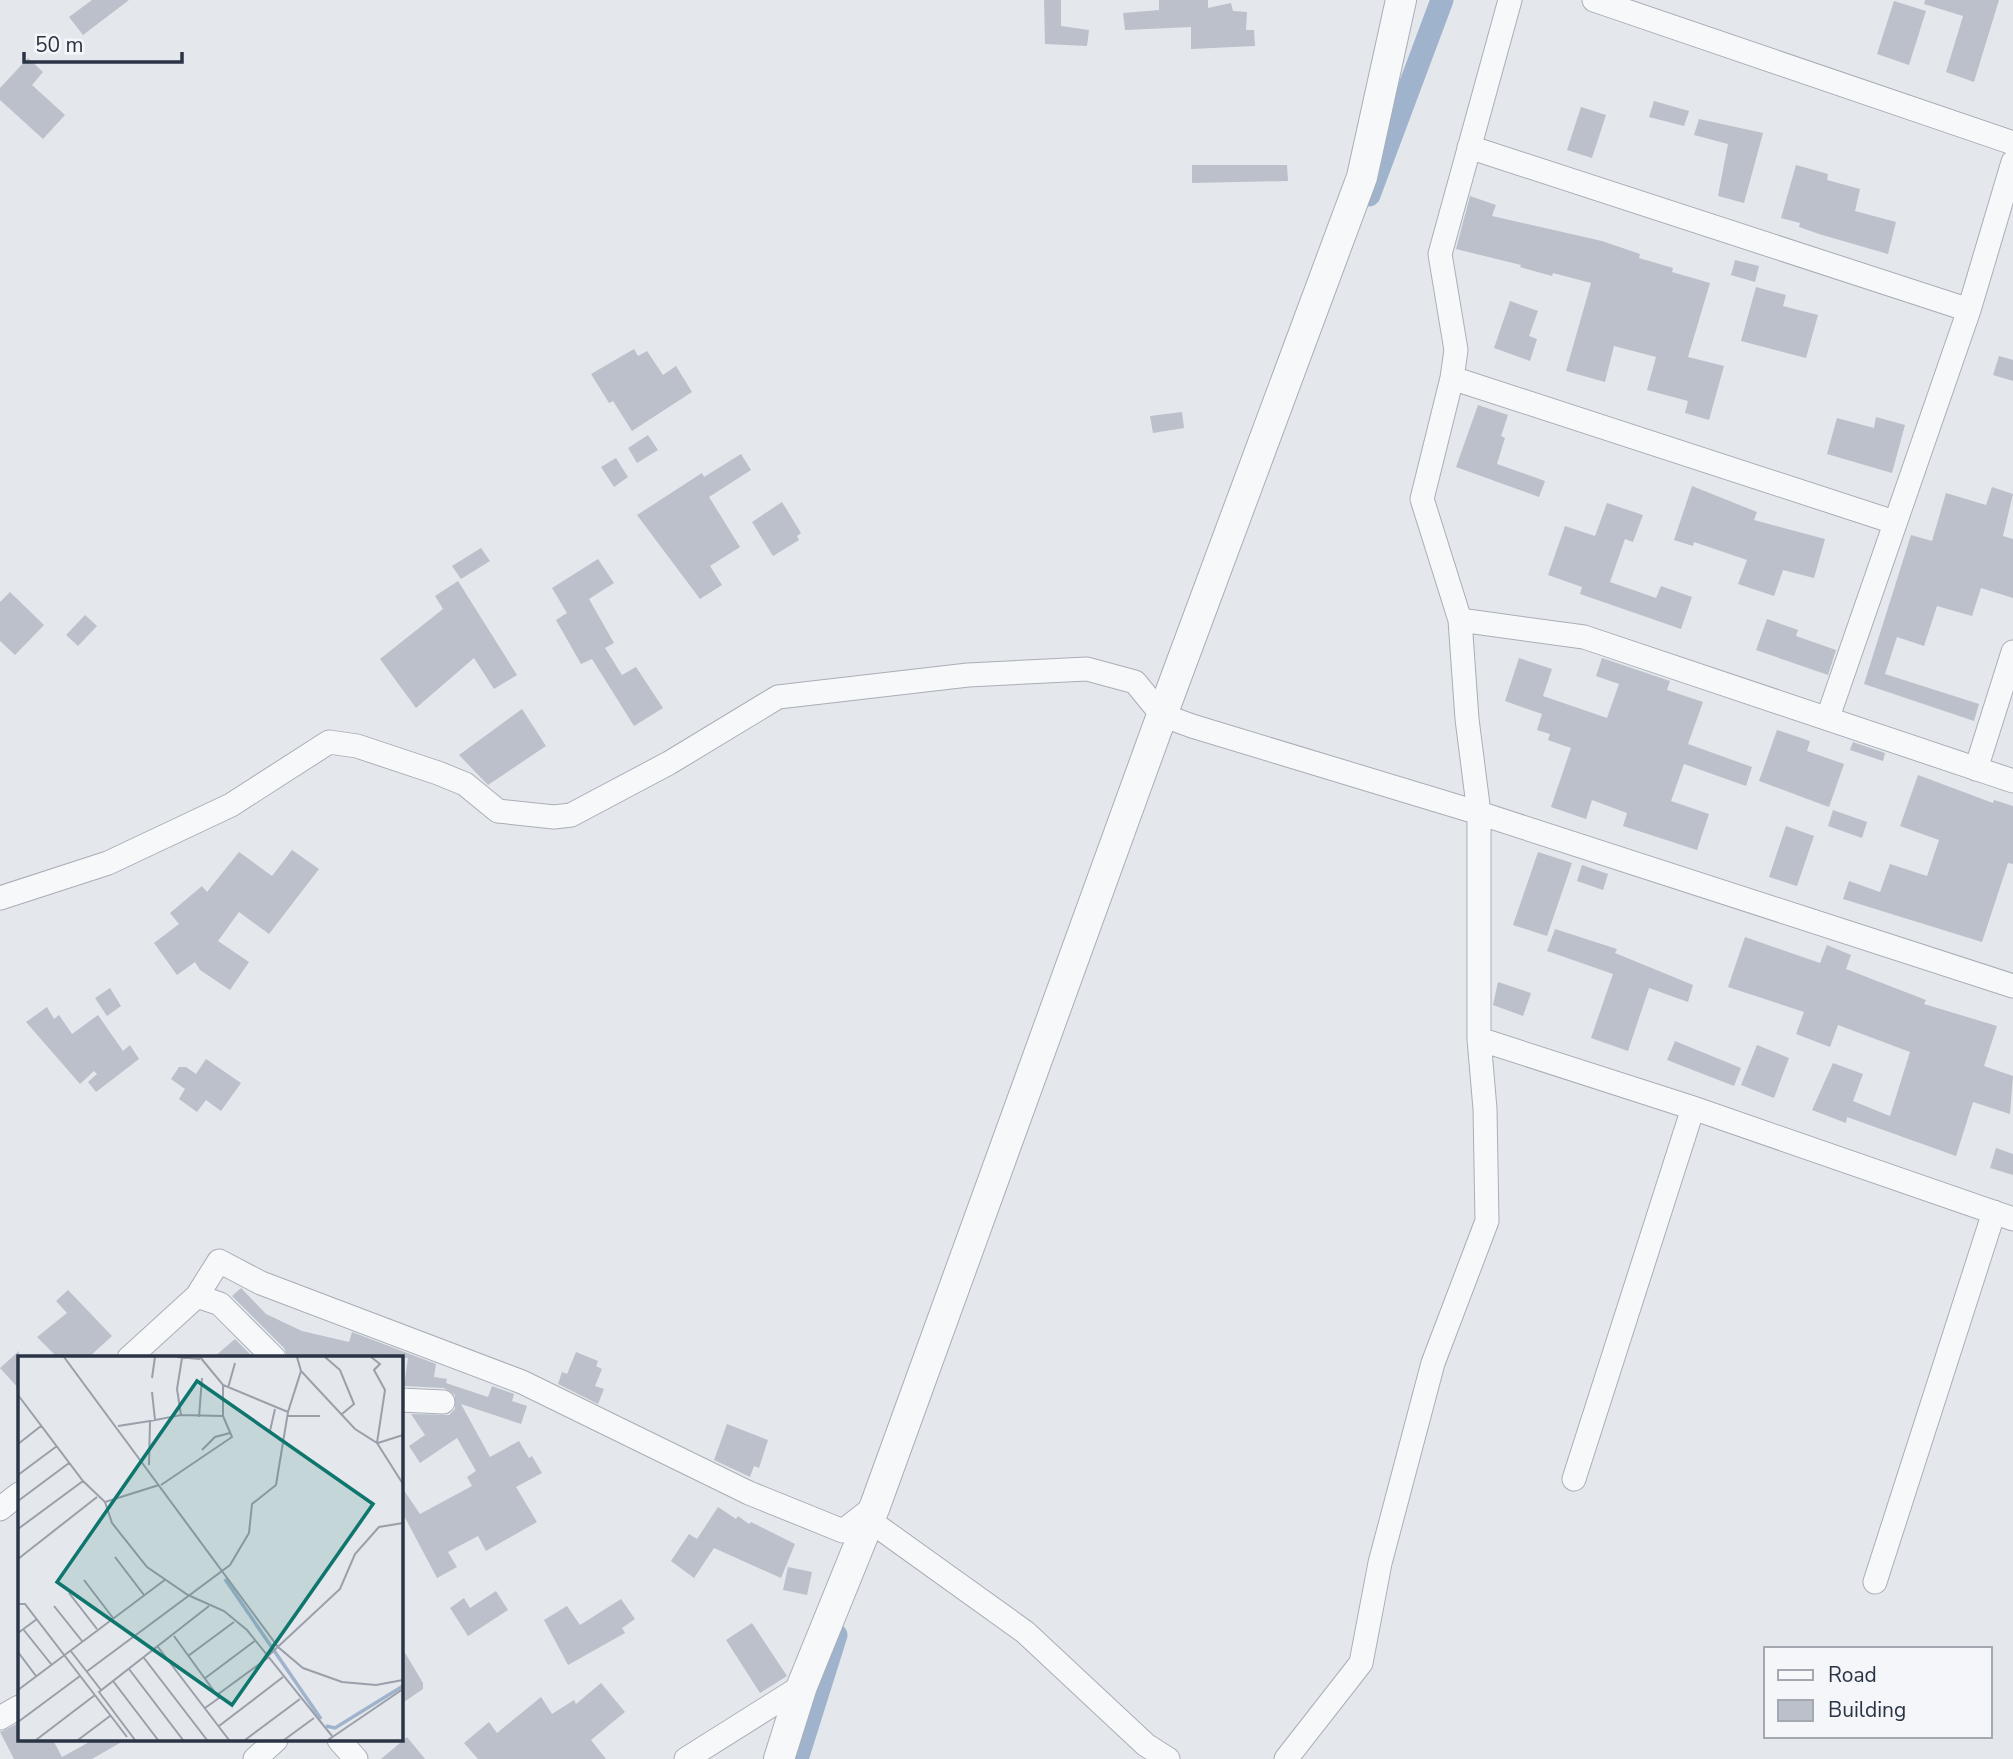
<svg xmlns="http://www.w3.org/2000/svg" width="2013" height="1759" font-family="'Nunito Sans',sans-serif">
<rect width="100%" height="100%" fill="#e4e7ec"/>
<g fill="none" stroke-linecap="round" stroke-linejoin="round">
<path stroke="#9fb4cc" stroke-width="23" d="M1369 195 1442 0
M797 1759 836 1635"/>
</g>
<path fill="#bbc0ca" d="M92 0H129L83 35 69 17Z
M1044 0H1061V26L1089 30 1087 46 1045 44Z
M1159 0H1208V8L1231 3 1233 11 1247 12 1246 30H1254L1255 46 1191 49V27L1125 30 1123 13 1159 10Z
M1925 0H1999L1974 82 1946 72 1963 16 1924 4Z
M1894 1 1926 11 1909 65 1877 54Z
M28 58 43 72 32 85 65 115 43 139 0 100V88Z
M1654 101 1689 111 1684 126 1649 117Z
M1581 107 1606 115 1592 158 1567 150Z
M1699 119 1763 133 1744 203 1718 196 1728 144 1694 135Z
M1192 165H1287L1288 181 1192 183Z
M1796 165 1828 174 1827 180 1860 189 1855 211 1896 222 1888 254 1819 234 1799 227 1800 223 1781 218Z
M1470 196 1496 205 1492 216 1602 241 1640 254 1639 258 1673 268 1672 272 1710 283 1688 357 1724 366 1709 420 1685 413 1688 401 1647 390 1656 357 1614 346 1605 382 1566 371 1591 283 1553 273 1552 276 1520 267 1521 265 1456 249Z
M1735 260 1759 266 1755 282 1731 275Z
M1756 287 1786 295 1783 306 1818 315 1806 358 1741 341Z
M1510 301 1538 311 1529 336 1537 339 1530 361 1494 348Z
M634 349 638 356 647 351 663 375 676 366 692 392 632 431 613 401 609 403 591 374Z
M1999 356 2013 360V381L1993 375Z
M1478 405 1508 415 1501 436 1505 438 1497 464 1545 481 1539 497 1456 467Z
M1182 412 1184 428 1153 433 1150 416Z
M1876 417 1905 425 1892 473 1827 454 1837 418 1874 428Z
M648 435 658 450 637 463 628 448Z
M741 454 751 470 709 497 740 547 710 566 722 585 700 599 637 515 702 473 704 477Z
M616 458 628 477 614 487 601 467Z
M1692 486 1757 512 1754 520 1825 539 1814 578 1783 570 1774 596 1738 584 1747 560 1694 542 1693 546 1674 540Z
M1992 487 2013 494 2003 536 2013 539V598L1981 588 1972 616 1937 606 1924 646 1897 637 1885 674 1979 704 1974 721 1864 684 1911 535 1932 541 1946 493 1986 505Z
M782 502 801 533 797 536 799 540 773 556 752 522Z
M1607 503 1643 515 1633 542 1625 539 1610 582 1656 598 1661 586 1692 597 1681 629 1580 594 1582 587 1548 575 1565 526 1595 536Z
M481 548 490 561 461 579 452 566Z
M598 559 614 583 589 599 614 643 605 648 622 675 636 667 663 708 634 726 592 659 581 664 556 620 567 613 552 588Z
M458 581 517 675 494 689 474 658 416 708 380 659 443 609 435 596Z
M10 592 44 625 15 655 0 641V602Z
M85 615 97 626 78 646 66 635Z
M1767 619 1798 630 1796 636 1836 650 1828 675 1756 650Z
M1519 658 1552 669 1543 696 1607 718 1619 684 1596 676 1602 658 1670 681 1667 690 1703 702 1688 744 1752 767 1746 786 1684 764 1671 801 1709 814 1697 850 1623 826 1627 813 1592 800 1586 819 1551 807 1571 748 1548 740 1550 734 1537 730 1542 714 1505 701Z
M522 709 546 746 488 785 459 755Z
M1777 730 1810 741 1807 751 1844 764 1829 807 1759 781Z
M1853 742 1885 753 1883 761 1850 750Z
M1918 775 1993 803 1994 800 2013 806V864L2008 863 1982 942 1843 899 1849 881 1880 892 1890 864 1927 876 1939 840 1900 826Z
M1833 810 1867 822 1862 838 1828 826Z
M1786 826 1814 836 1797 886 1769 877Z
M292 850 319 869 269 934 239 912 218 941 249 962 230 990 200 970 195 962 177 975 154 943 179 924 170 913 202 886 207 892 239 852 272 876Z
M1538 852 1572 863 1547 936 1513 925Z
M1582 865 1608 874 1603 890 1577 881Z
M1555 929 1617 949 1615 953 1693 985 1688 1002 1649 988 1628 1051 1591 1038 1613 974 1547 951Z
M1745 937 1820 963 1827 945 1851 955 1846 969 1926 1000 1924 1004 1997 1026 1984 1066 2013 1076 2010 1114 1973 1102 1956 1156 1847 1117 1846 1123 1812 1110 1833 1063 1863 1074 1853 1101 1890 1116 1910 1052 1838 1025 1830 1047 1796 1034 1804 1012 1728 987Z
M1498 982 1531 993 1523 1016 1493 1005Z
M110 988 121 1006 107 1016 95 998Z
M47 1007 54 1019 59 1015 72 1034 98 1015 123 1051 130 1045 139 1059 96 1092 88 1082 97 1074 94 1071 80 1084 26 1022Z
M1675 1041 1741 1068 1734 1086 1667 1060Z
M1757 1045 1789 1058 1774 1098 1741 1085Z
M206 1059 241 1083 221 1111 206 1100 197 1112 179 1099 185 1089 171 1079 179 1067H186L196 1074Z
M1996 1148 2013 1154V1175L1990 1168Z
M241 1288 266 1314 302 1331 349 1342 352 1332 436 1364 434 1377 447 1379 446 1383 488 1397 492 1386 514 1394 512 1401 527 1406 521 1424 461 1404 490 1457 519 1441 529 1458 532 1456 542 1473 516 1487 537 1522 486 1551 478 1536 448 1552 457 1567 437 1578 401 1510V1486L420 1514 472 1486 467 1477 476 1471 457 1438 420 1463 409 1446 425 1435 411 1414 449 1415 455 1409V1395L444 1388 404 1386 408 1358H288L284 1348 232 1296Z
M68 1290 112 1336 88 1358H58L37 1337 67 1313 56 1301Z
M235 1339 254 1358H213Z
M19 1351V1389L0 1368Z
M576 1352 598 1361 596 1366 602 1369 595 1386 604 1389 598 1404 558 1384 562 1372 567 1374Z
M727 1424 768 1440 759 1468 754 1466 750 1477 714 1460Z
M718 1507 736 1519 738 1516 749 1524 751 1522 795 1544 781 1578 714 1548 694 1578 671 1561 689 1534 697 1539Z
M788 1567 812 1572 807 1595 783 1590Z
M496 1591 508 1610 468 1636 450 1608 464 1598 470 1608Z
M621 1599 635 1619 622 1628 625 1633 568 1665 544 1620 567 1606 580 1625Z
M752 1623 787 1676 760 1693 726 1640Z
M401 1646 423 1683V1689L401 1704Z
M601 1683 625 1712 591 1740 606 1759H478L464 1743 489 1722 497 1733 541 1697 552 1714 574 1700 576 1704Z
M19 1723V1740H53L62 1757 93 1740H125L92 1759H14L0 1732Z
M407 1737 425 1759H381Z"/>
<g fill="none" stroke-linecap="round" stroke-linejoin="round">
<defs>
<path id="minor" d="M1594 0 2013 143
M1469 147 1969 310
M1452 378 1894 522
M1460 620 1584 637 2013 781
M1828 717 1969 310 2013 162
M1976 769 2013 652
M0 898 108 863 231 805 329 742 357 746 438 773 465 784 498 811 554 817 571 815 669 763 778 697 968 675 1087 669 1135 682 1162 715 1192 726 1479 813 2013 986
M1479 1039 1693 1108 2013 1219
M197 1296 220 1304 274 1358
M129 1358 197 1296 219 1261 261 1283 522 1382 749 1493 843 1531 875 1506
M401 1400 443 1402
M1574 1479 1693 1108
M0 1509 19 1494
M880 1528 1025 1632 1146 1745 1168 1759
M1875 1582 1994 1212
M0 1718 19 1707
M339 1740 356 1759
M255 1759 276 1740
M686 1759 802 1686
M1286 1759 1361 1663 1380 1563 1433 1363 1487 1221 1485 1109 1479 1039V813L1467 719 1460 620 1422 499 1452 378 1456 350 1440 254 1510 0"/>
<path id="tertiary" d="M779 1759 802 1686 875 1506 1162 715 1362 177 1401 0"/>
</defs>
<use href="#minor" stroke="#a9aeb7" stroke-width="25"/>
<use href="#tertiary" stroke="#a9aeb7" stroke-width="32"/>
<use href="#minor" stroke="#f7f8fa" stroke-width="23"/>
<use href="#tertiary" stroke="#f7f8fa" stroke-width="30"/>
</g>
<g transform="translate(18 1356)">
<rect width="385" height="385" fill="#e4e7ec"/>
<path fill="none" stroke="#9fb4cc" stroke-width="3.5" d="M207 223 303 363M308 370 317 372 385 330"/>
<path fill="none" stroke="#9a9fa9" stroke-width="2" d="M46 1 260 291 285 312 324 326 358 329 385 324M159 1 182 3M182 1 205 29 270 56M279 1 283 15 337 73 359 87 385 128M307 1 322 14 336 48 324 58M353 1 362 8 356 14 367 34 359 87M134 22 137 1M210 32 217 7M134 36 137 64M0 39 65 125 87 146 94 167 129 211 170 239 206 255 229 274 314 380M163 59 159 33 164 2M270 60H302M181 61 184 22M100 70 132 65M252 75 257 53M360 87 385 79M0 88 23 70M184 94 197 81 212 77M131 109 132 65 163 59 205 60M0 119 39 90M143 129 214 81 205 60V29M0 145 51 107M87 146 141 129M0 173 65 125M97 201 126 239M0 203 79 141M66 224 95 262M51 237 79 273M0 248H7L109 381M36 250 64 285M5 273 33 308M0 277 19 263M156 280 201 342 187 352M140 291 211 384M52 294 83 334M0 296 18 320M170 300 216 266M250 300 322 233 337 198 361 171 385 167M126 302 189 384M111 313 165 384M68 316 212 209 231 177 234 148 258 129 270 56 283 15M186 323 238 284M95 325 140 384M0 334 148 223M199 339 251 301M0 366 62 320M201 370 265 321M18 384 77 339M60 384 92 360M117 384 81 336 191 250M227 384 282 343M266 384 296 362M310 384 385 333"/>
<path fill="#0f766e" fill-opacity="0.15" stroke="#0f766e" stroke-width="3.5" d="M179 25 355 148 214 349 39 226Z"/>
<rect width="385" height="385" fill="none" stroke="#2b3445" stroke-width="3.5"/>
</g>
<rect x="1764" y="1647" width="228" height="91" fill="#f4f6f9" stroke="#a4a8b1" stroke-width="2"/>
<rect x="1778" y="1670" width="35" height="10" fill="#f7f8fa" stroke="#a4a8b1" stroke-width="2"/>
<text x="1828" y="1682" font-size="21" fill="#2b3445">Road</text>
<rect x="1778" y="1700" width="35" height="21" fill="#bbc0ca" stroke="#a4a8b1" stroke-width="2"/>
<text x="1828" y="1717" font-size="21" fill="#2b3445">Building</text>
<path d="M24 52v10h158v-10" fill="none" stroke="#2b3445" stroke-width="3.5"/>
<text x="35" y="52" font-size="21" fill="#2b3445" stroke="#f4f6f9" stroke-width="5" paint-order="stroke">50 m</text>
</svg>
